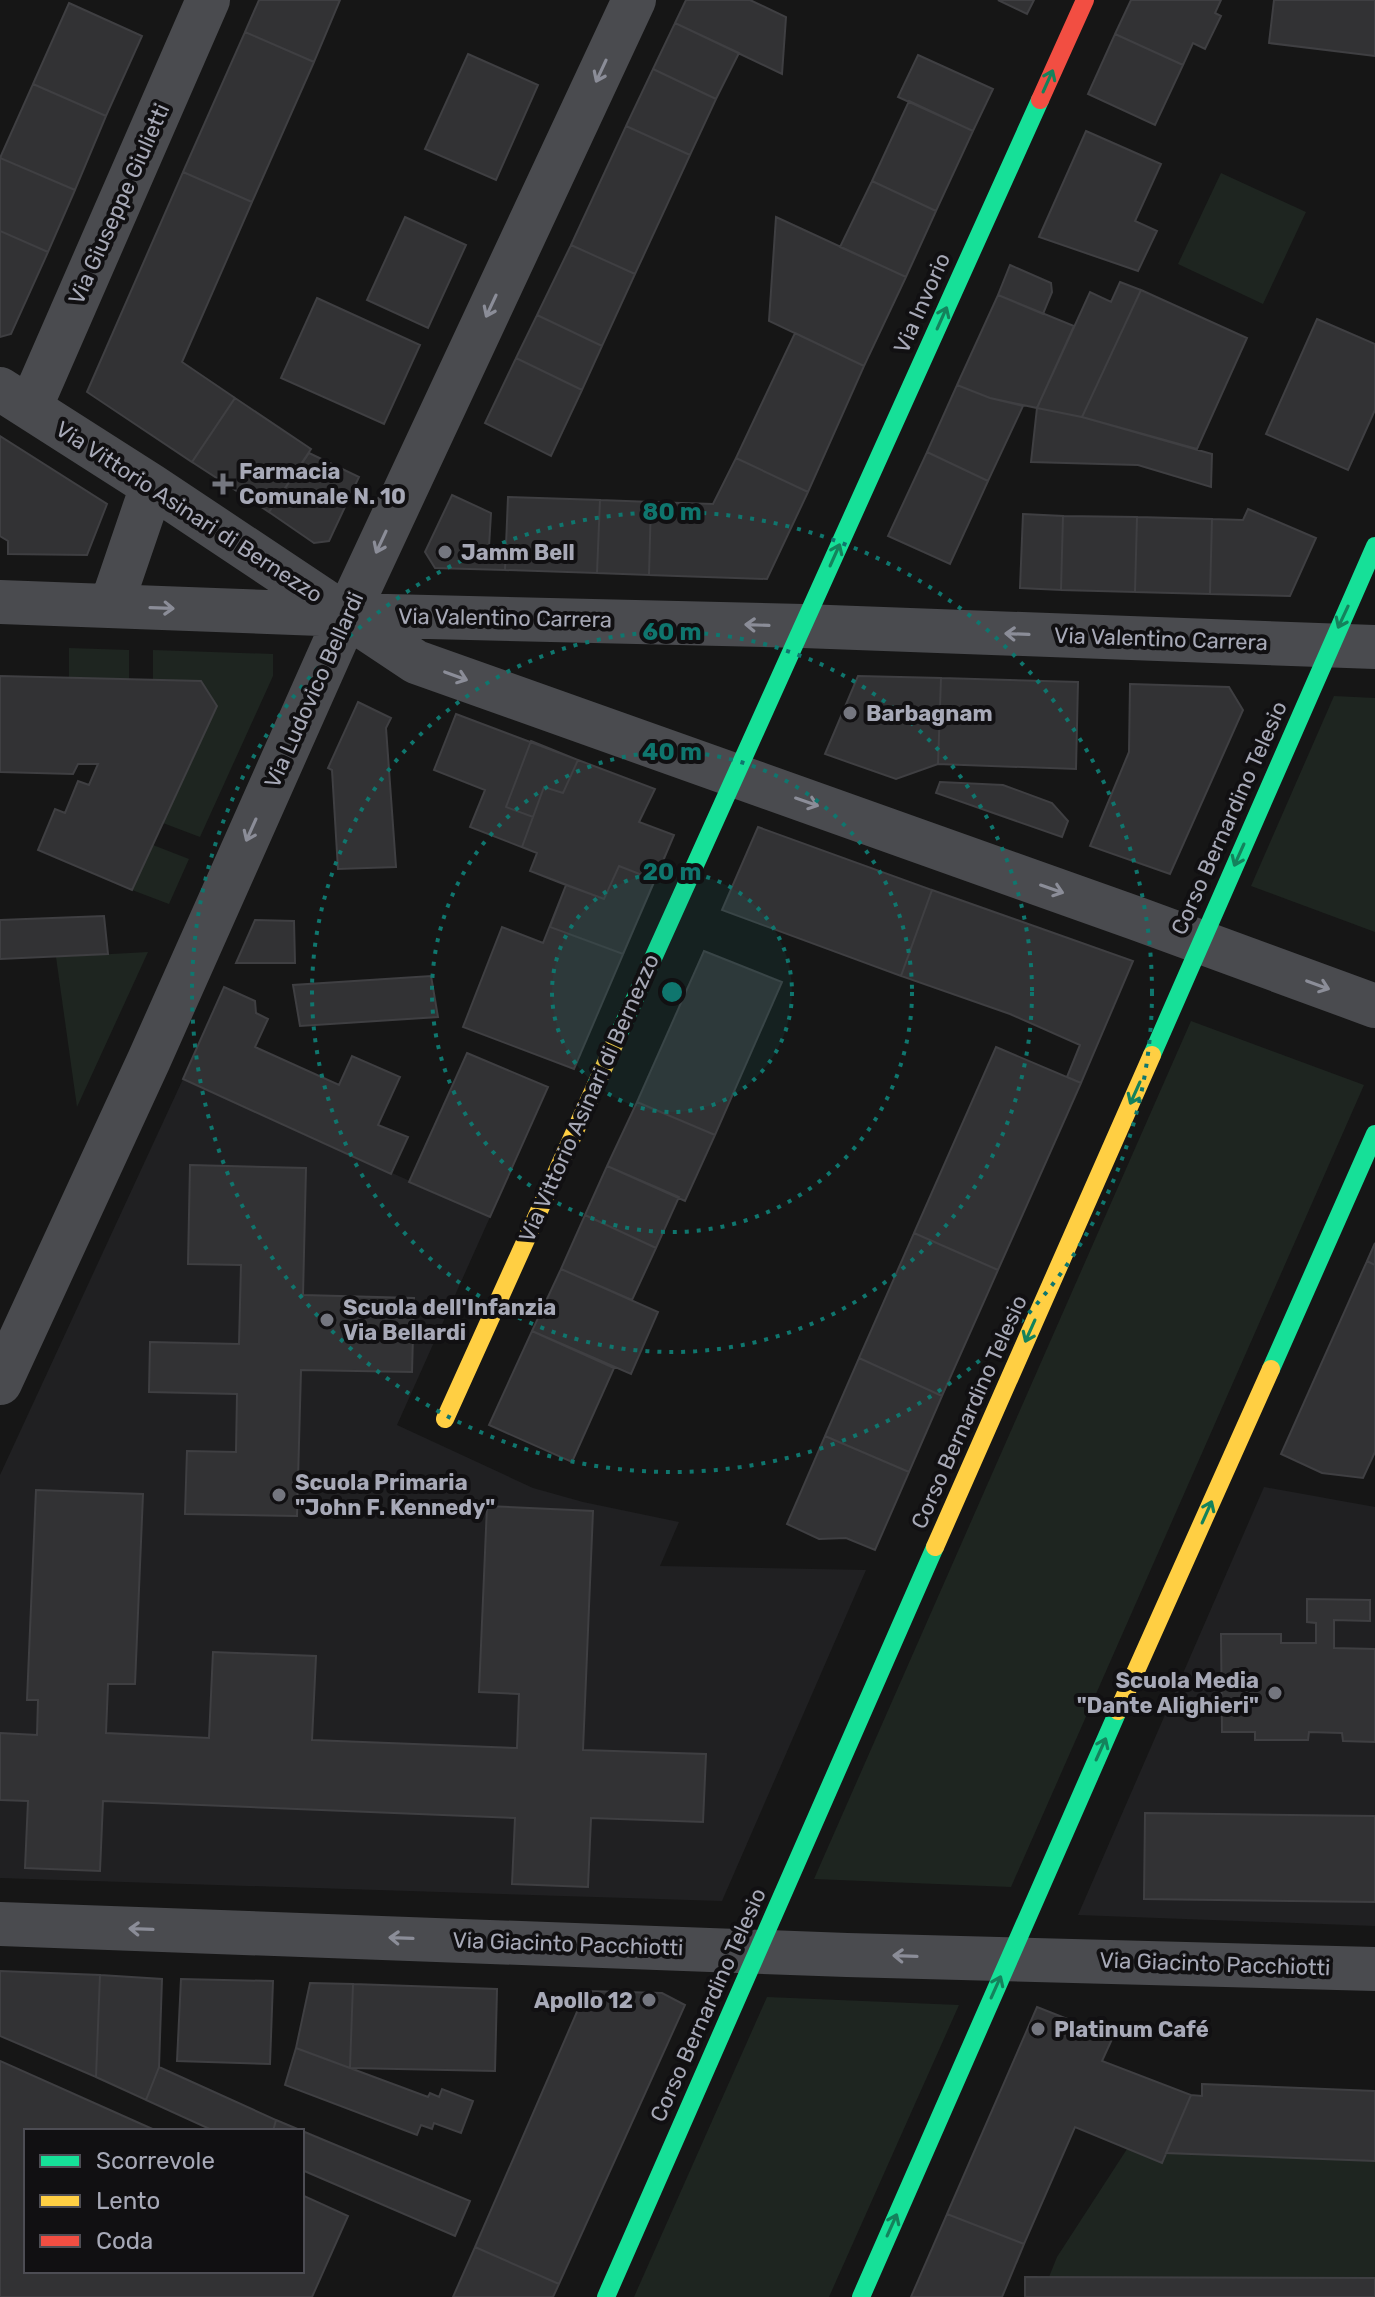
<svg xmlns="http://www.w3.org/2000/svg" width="1375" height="2297" font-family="Rubik,sans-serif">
<rect width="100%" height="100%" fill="#161616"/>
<path fill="#202022" d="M183 1079 490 1217 397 1425 533 1488 583 1502 679 1522 660 1566 866 1570 722 1901 0 1878V1475Z
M1264 1487 1375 1507V1926L1078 1915Z"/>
<path fill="#1e2520" d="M1221 173 1306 212 1263 304 1178 264Z
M69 648 129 650V680L69 678Z
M153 650 273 654V676L200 837 163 823 216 705 201 681 153 680Z
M1334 696 1375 698V932L1251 886Z
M153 845 189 859 169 904 132 890Z
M148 952 77 1107 56 957Z
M1191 1021 1364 1085 1011 1887 814 1879Z
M767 1997 959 2005 829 2297H634Z
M1127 2149 1161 2162 1166 2153 1375 2161V2278L1049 2277 1057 2257Z"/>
<path fill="#323234" stroke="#3f3f42" stroke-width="2" d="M259 0H340L314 62 245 32Z
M686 0H750L786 17 782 74 675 23Z
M998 0H1034L1027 14Z
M1131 0H1221L1215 13 1221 16 1205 49 1193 43 1183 65 1115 34Z
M1274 0H1375V56L1269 43Z
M69 3 142 36 106 116 33 84Z
M675 23 739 53 716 99 653 69Z
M245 32 314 62 252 202 183 172Z
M1115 34 1183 65 1155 125 1088 94Z
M468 54 538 85 496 180 425 149Z
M918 55 993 89 973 131 898 97Z
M653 69 716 99 690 155 626 126Z
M33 84 106 116 75 190 0 158Z
M909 101 973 131 936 211 872 181Z
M626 126 690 155 635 274 571 245Z
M1086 131 1161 164 1135 221 1157 231 1138 271 1039 237Z
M0 158 75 190 48 252 0 231Z
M183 172 252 202 182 362 235 398 192 462 87 392Z
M872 181 936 211 906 277 840 247Z
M405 217 466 245 428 328 367 300Z
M776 217 906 277 864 366 769 321Z
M0 231 48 252 11 334 0 337Z
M571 245 635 274 602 346 537 315Z
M1010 265 1051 283 1052 292 1043 314 998 295Z
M1120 282 1141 290 1082 417 1037 408 1090 292 1111 302Z
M1141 290 1247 338 1197 449 1082 417Z
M998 295 1074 326 1037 408 990 398 957 385Z
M317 298 420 345 384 424 281 378Z
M537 315 602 346 582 390 516 358Z
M1317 319 1375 344V410L1348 470 1266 434Z
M795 333 864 366 808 492 736 458Z
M516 358 582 390 551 456 485 423Z
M957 385 990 398 1023 406 988 481 927 452Z
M235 398 311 449 269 512 192 462Z
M1037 408 1082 417 1212 454 1211 487 1138 465 1031 462Z
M0 436 107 504 87 555 8 554V541L0 536Z
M927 452 988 481 950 564 888 536Z
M309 453 359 477 329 541 314 543 269 512Z
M736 458 808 492 767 579 649 575 651 502 713 504Z
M452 495 491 513 489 547 506 548 505 570 435 568 425 552Z
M508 497 600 500 597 573 505 570Z
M600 500 651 502 649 575 597 573Z
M1248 509 1316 538 1290 596 1210 594 1212 519 1243 520Z
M1023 514 1063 516 1061 590 1020 588Z
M1063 516 1137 517 1135 592 1061 590Z
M1137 517 1212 519 1210 594 1135 592Z
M0 676 201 681 217 706 132 890 38 850 55 809 65 813 78 781 89 785 98 764H78L73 774 0 772Z
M858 676 941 678 938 764 896 779 825 754Z
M941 678 1078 682 1076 769 938 764Z
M1130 684 1229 687 1243 710 1170 874 1090 846 1129 752Z
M358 702 391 718 386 728 396 867 338 869 332 770 328 768Z
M456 714 655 789 639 822 674 835 574 1069 463 1027 502 927 543 943 566 885 530 871 537 853 470 827 485 790 434 770Z
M531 741 578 760 563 793 544 787 533 817 506 807Z
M578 760 655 789 639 822 674 835 655 880 619 866 604 899 530 871 537 853 522 847 544 787 563 793Z
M940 782 1003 785 1052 803 1068 821 1062 837 936 793Z
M758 827 932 890 901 976 722 910Z
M619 866 655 880 623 954 550 927 566 885 604 899Z
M932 890 1133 961 1081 1083 1067 1077 1080 1045 1010 1014 901 976Z
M104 916 108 954 0 959V920Z
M255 920 294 921 295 963H236Z
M704 951 782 982 715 1135 637 1102Z
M431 976 438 1017 300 1026 293 985Z
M224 987 255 1001 256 1013 268 1019 255 1047 339 1085 352 1056 400 1077 378 1125 408 1137 391 1174 183 1079Z
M996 1047 1081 1083 998 1270 914 1233Z
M467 1053 548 1087 490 1217 409 1182Z
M637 1102 715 1135 685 1201 607 1166Z
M190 1165 306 1168 303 1295 414 1298 412 1372 301 1370 297 1516 185 1514 187 1451 236 1452 237 1394 149 1392 150 1342 239 1344 241 1265 188 1264Z
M607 1166 679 1197 656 1248 585 1215Z
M585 1215 656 1248 632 1300 561 1269Z
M914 1233 998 1270 942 1396 859 1358Z
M1375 1243V1265L1367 1261Z
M1367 1261 1375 1265V1452L1363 1478 1322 1473 1281 1454Z
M561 1269 658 1312 631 1374 532 1331Z
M532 1331 614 1368 572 1462 489 1425Z
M859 1358 942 1396 909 1472 825 1436Z
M825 1436 909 1472 875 1550 846 1538 819 1539 787 1524Z
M36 1490 143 1494 135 1684H108L106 1733 209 1738 213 1652 316 1656 312 1740 517 1748 519 1694 479 1692 487 1506 593 1511 583 1750 706 1754 703 1822 591 1818 588 1887 512 1884 515 1818 103 1801 100 1871 25 1868 28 1801 0 1800V1733L37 1735 38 1700H27Z
M1307 1599 1370 1600V1621L1334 1620V1648L1375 1649V1742L1343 1741 1342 1733 1309 1732 1308 1740H1255V1732H1222L1221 1634H1281V1643H1316V1623L1307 1622Z
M1145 1813 1375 1816V1902L1144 1899Z
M0 1971 100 1975 96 2077 0 2036Z
M100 1975 162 1979 159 2067 146 2100 96 2077Z
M181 1979 273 1981 270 2064 177 2061Z
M310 1983 353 1984 350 2068 296 2048Z
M353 1984 497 1989 495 2071 350 2068Z
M586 1991 662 1993 685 2005 559 2284 475 2247Z
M1037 2007 1113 2037 1102 2061 1191 2095 1162 2163 1075 2127 1024 2244 947 2214Z
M296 2048 428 2097 430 2093 439 2097 442 2089 473 2101 461 2133 434 2123 432 2129 421 2125 417 2135 285 2085Z
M0 2061 157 2131H26V2271H302V2195L348 2216 312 2297H0Z
M159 2067 276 2120 273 2131H214L146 2100Z
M1202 2084 1375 2091V2161L1166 2153 1191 2095 1202 2096Z
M276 2120 470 2201 455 2236 302 2170V2131H273Z
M947 2214 1024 2244 1002 2297H911Z
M475 2247 559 2284 553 2297H453Z
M1025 2277 1375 2278V2297H1025Z"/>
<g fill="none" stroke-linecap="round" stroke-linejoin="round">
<path stroke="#4a4b4f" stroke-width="44" d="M0 389 152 486 416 662 1138 919 1375 1006
M30 408 208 0
M0 602 347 615 803 626 1375 647
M111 606 152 486
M0 1383 149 1060 347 615 634 0
M0 1924 847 1955 1375 1969"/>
<path stroke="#16e098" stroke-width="18" d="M618 1036 1040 100
M1152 1055 1375 546
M1271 1369 1375 1134
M606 2297 935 1547
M861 2297 1118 1711"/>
<path stroke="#ffcf43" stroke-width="18" d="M445 1419 618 1036
M935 1547 1152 1055
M1118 1711 1271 1369"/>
<path stroke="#f24e42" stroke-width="18" d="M1040 100 1085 0"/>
</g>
<defs><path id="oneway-shaft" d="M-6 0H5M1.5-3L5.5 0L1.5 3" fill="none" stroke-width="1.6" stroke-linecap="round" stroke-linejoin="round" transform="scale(2)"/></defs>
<g stroke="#8b8d98">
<use href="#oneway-shaft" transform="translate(601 71) rotate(115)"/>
<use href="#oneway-shaft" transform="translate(491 306) rotate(115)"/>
<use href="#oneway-shaft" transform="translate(381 542) rotate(115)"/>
<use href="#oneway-shaft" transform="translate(162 608) rotate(2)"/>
<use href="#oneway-shaft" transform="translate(757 625) rotate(-178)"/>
<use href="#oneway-shaft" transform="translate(1017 634) rotate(-178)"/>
<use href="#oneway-shaft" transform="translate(456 676) rotate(20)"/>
<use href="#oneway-shaft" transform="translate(807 802) rotate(19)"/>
<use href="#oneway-shaft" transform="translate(251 830) rotate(114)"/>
<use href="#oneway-shaft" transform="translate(1052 889) rotate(19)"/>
<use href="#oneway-shaft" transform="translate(1318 985) rotate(20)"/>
<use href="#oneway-shaft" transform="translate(141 1929) rotate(-178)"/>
<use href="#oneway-shaft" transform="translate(401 1938) rotate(-178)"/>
<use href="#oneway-shaft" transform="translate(905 1956) rotate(-178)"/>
</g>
<g stroke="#14825c">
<use href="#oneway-shaft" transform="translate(1048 81) rotate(-66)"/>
<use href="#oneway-shaft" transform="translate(942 318) rotate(-66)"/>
<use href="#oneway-shaft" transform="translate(835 555) rotate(-66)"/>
<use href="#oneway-shaft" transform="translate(1343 617) rotate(115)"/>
<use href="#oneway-shaft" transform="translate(1239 855) rotate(114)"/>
<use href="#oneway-shaft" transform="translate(1135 1093) rotate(114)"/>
<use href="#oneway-shaft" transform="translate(1030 1331) rotate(114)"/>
<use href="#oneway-shaft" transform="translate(1207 1512) rotate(-66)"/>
<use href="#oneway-shaft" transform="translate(1101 1749) rotate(-66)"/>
<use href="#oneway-shaft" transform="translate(996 1987) rotate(-66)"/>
<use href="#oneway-shaft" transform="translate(892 2225) rotate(-66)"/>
</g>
<circle cx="672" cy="992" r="120" fill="#0f766e" fill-opacity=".12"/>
<g fill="none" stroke="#0f766e" stroke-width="4" stroke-dasharray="4 8">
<circle cx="672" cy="992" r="120"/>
<circle cx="672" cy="992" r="240"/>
<circle cx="672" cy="992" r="360"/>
<circle cx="672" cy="992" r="480"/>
</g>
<g fill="#74767f" stroke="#111012" stroke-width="3">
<path d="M219 472h8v8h8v8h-8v8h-8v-8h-8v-8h8z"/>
<circle cx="445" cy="552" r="8"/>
<circle cx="850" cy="713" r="8"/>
<circle cx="327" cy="1320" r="8"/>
<circle cx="279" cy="1495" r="8"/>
<circle cx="1275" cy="1693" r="8"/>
<circle cx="649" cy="2000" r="8"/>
<circle cx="1038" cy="2029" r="8"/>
</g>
<g text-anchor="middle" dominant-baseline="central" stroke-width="8" stroke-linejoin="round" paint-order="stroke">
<g font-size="22" fill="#a7a9b7" stroke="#111012">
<text transform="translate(119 204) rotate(-66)">Via Giuseppe Giulietti</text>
<text transform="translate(922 303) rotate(-66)">Via Invorio</text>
<text transform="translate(189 512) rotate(33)">Via Vittorio Asinari di Bernezzo</text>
<text transform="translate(505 618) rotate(1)">Via Valentino Carrera</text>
<text transform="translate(1161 639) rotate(2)">Via Valentino Carrera</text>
<text transform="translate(314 690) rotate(-66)">Via Ludovico Bellardi</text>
<text transform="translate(1229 818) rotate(-66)">Corso Bernardino Telesio</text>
<text transform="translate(589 1098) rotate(-66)">Via Vittorio Asinari di Bernezzo</text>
<text transform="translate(969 1412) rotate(-66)">Corso Bernardino Telesio</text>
<text transform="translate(568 1944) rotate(2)">Via Giacinto Pacchiotti</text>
<text transform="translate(1215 1964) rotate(2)">Via Giacinto Pacchiotti</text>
<text transform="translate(708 2005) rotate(-66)">Corso Bernardino Telesio</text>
</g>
<g font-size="22" font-weight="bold" fill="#a7a9b7" stroke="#111012" text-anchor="start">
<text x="239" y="471">Farmacia<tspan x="239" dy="25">Comunale N. 10</tspan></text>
<text x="461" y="552">Jamm Bell</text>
<text x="866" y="713">Barbagnam</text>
<text x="343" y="1307">Scuola dell'Infanzia<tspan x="343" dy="25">Via Bellardi</tspan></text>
<text x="295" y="1482">Scuola Primaria<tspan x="295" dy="25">"John F. Kennedy"</tspan></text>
<text x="1259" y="1680" text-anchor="end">Scuola Media<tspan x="1259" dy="25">"Dante Alighieri"</tspan></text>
<text x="633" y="2000" text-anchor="end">Apollo 12</text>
<text x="1054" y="2029">Platinum Café</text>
</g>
</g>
<circle cx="672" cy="992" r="12" fill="#0f766e" stroke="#111012" stroke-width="4"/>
<g font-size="24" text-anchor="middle" font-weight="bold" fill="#0f766e" stroke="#111012" stroke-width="8" stroke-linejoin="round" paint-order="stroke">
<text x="672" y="520">80 m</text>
<text x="672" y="640">60 m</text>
<text x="672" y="760">40 m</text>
<text x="672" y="880">20 m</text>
</g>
<rect x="24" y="2129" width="280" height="144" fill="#111012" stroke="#4d4d54" stroke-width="2"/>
<rect x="40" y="2155" width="40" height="12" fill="#16e098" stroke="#4d4d54" stroke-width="2"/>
<text x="96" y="2169" font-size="24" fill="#a7a9b7">Scorrevole</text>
<rect x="40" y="2195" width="40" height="12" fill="#ffcf43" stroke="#4d4d54" stroke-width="2"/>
<text x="96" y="2209" font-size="24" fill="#a7a9b7">Lento</text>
<rect x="40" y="2235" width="40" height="12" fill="#f24e42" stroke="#4d4d54" stroke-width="2"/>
<text x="96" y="2249" font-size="24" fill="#a7a9b7">Coda</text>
</svg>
